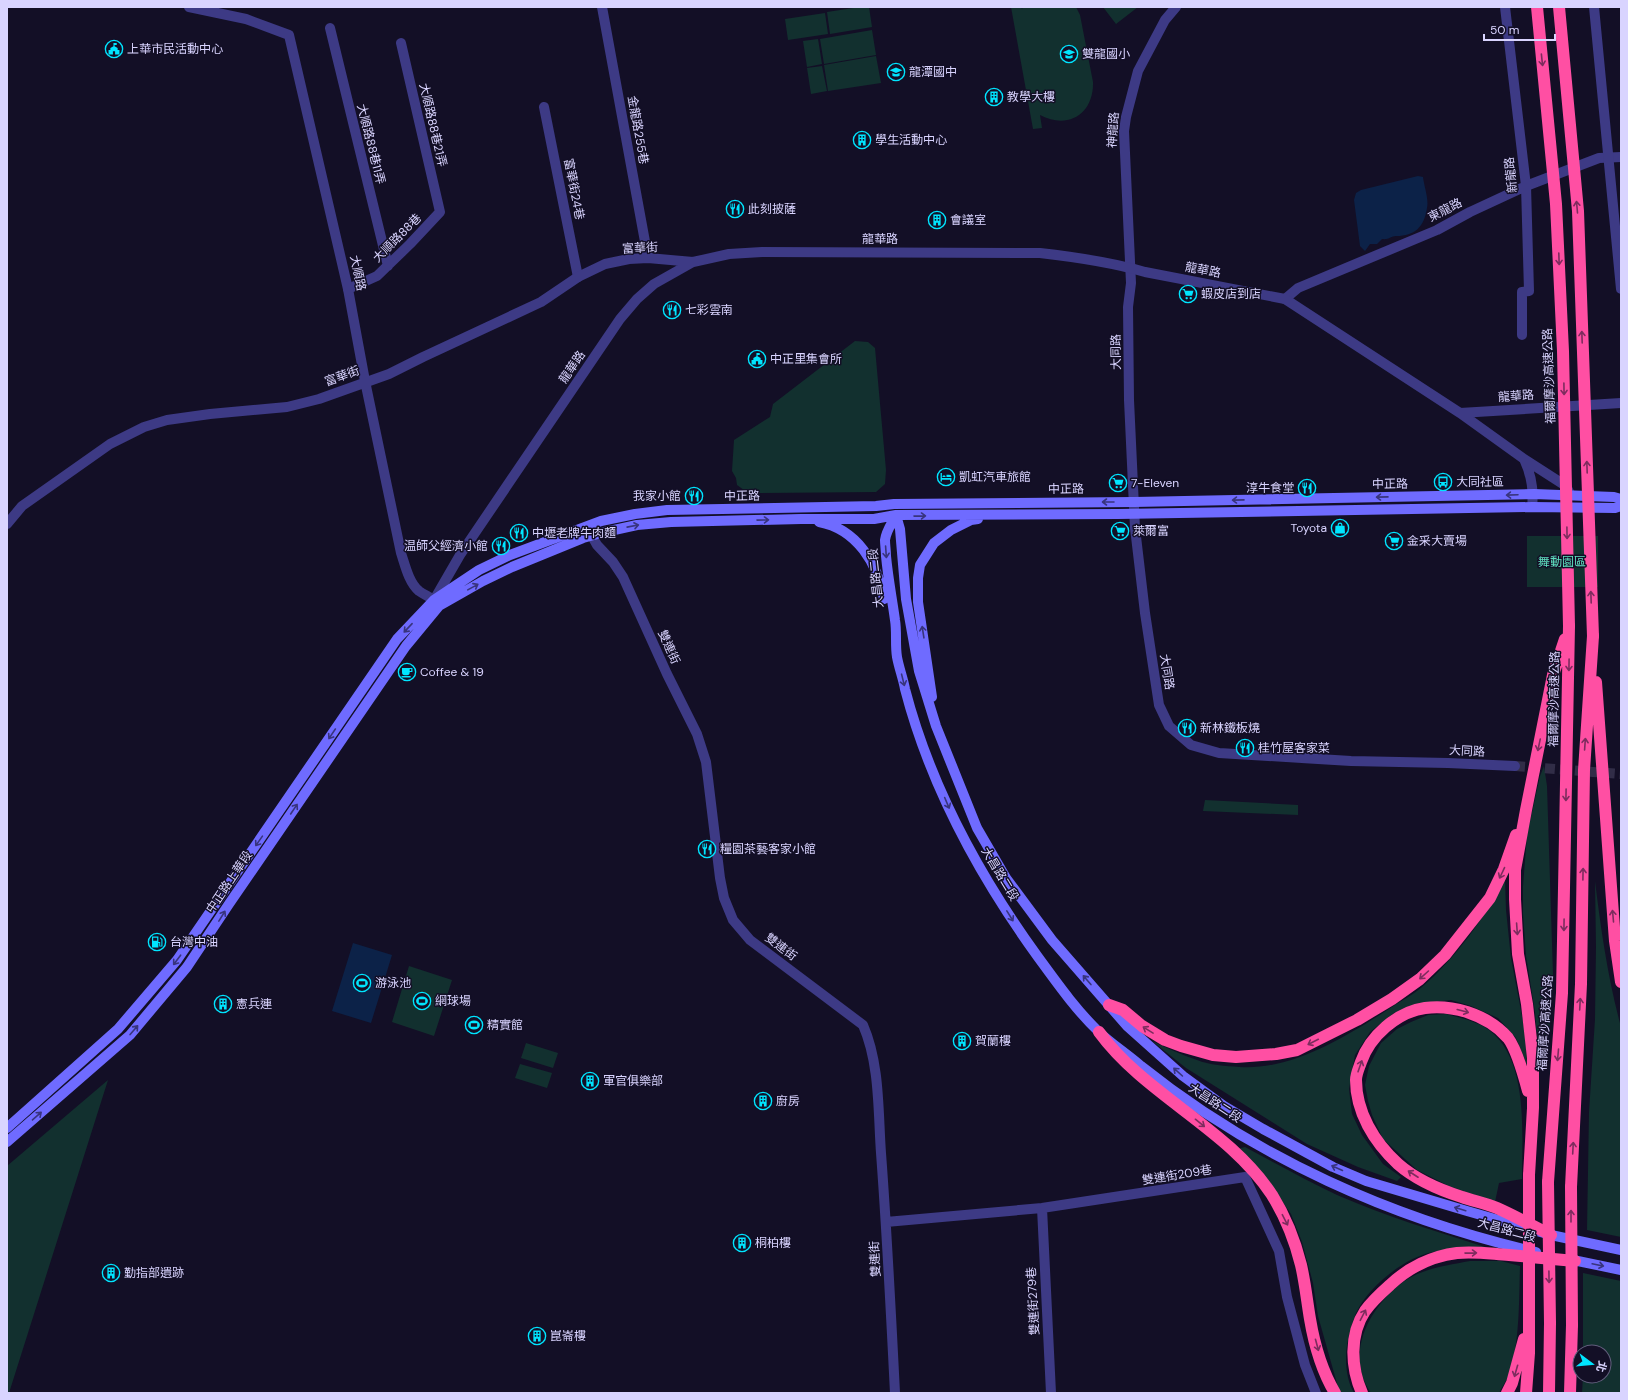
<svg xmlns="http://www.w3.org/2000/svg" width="1628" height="1400" font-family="'DM Sans','Noto Sans TC',sans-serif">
<rect width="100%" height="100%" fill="#130f26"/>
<path fill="#12302f" d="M860 7H869L872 27 830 34 827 12Z
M1011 7H1021L1022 9 1023 7H1076L1080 15 1093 82C1094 114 1068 130 1040 115L1042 128 1033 129Z
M1103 7H1138L1116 24Z
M825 13 828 34 788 40 785 19Z
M872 30 876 55 824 64 820 39Z
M818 39 822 64 807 67 803 41Z
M876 56 881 83 828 91 824 65Z
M822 66 827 91 811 94 807 68Z
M855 341 868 342 875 348 886 470 885 484 876 492 748 493 737 485 736 478 732 471 734 440 770 417 773 404Z
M1527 536H1598V587H1527Z
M1544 766 1547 786 1553 975 1552 1001 1546 1063 1539 1061 1535 1012 1526 956 1523 914V886L1527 835 1540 776Z
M1205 800 1298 805V815L1203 811Z
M1505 880 1506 910 1511 958 1525 1032 1527 1065 1516 1038 1498 1018 1471 1006 1451 1000 1415 1004 1394 1013 1370 1032 1355 1055 1349 1089 1352 1114 1362 1135 1383 1164 1401 1177 1397 1181 1358 1167 1307 1144 1186 1068 1152 1041C1167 1048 1182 1055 1197 1060 1209 1065 1226 1066 1239 1067 1292 1071 1349 1035 1392 1007 1402 1000 1413 995 1422 987 1457 957 1483 919 1505 880Z
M1595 881C1601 930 1608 979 1621 1027V1237L1587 1230 1589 1112 1595 1019 1596 947Z
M409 966 452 980 434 1036 392 1022Z
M1446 1014C1460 1018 1477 1021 1489 1030 1529 1060 1522 1134 1522 1179L1499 1183 1495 1202 1449 1186 1417 1170 1383 1139 1372 1115 1368 1101 1365 1085 1369 1066 1381 1043 1397 1029 1411 1022 1428 1015Z
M526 1043 558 1053 553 1068 521 1058Z
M520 1064 552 1073 547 1088 515 1078Z
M108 1080 9 1393H7V1166Z
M1245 1147C1275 1163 1306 1180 1337 1195 1385 1216 1435 1231 1485 1247 1468 1248 1450 1248 1433 1252 1405 1257 1368 1287 1356 1313 1353 1320 1351 1329 1349 1336 1344 1353 1345 1378 1354 1393H1341L1338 1387 1318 1316 1313 1283 1302 1242 1291 1214 1267 1179 1237 1149Z
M1470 1261H1501L1520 1266C1519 1298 1520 1344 1509 1374 1507 1380 1502 1387 1499 1393H1371C1343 1353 1371 1304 1406 1280 1425 1268 1449 1265 1470 1261Z
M1583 1273 1621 1281V1393H1582L1583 1376H1604V1352H1583Z"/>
<path fill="#0c2248" d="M1418 176 1423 177C1424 186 1429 199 1427 208 1424 227 1415 236 1396 236 1391 236 1389 240 1382 239L1377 244H1370L1365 251 1360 246 1354 200 1356 193 1361 190Z
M353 943 392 955 371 1023 332 1011Z"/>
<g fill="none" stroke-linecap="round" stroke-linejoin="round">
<path stroke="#312d47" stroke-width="10" stroke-dasharray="10 5" stroke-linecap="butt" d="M1515 766 1621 774"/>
<path stroke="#3d3a85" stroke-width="10" d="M602 7 648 258
M1176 7 1165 20 1138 71 1126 117 1124 131 1131 283 1128 307 1129 400 1135 528 1145 613 1159 705 1169 726 1191 745 1219 753 1351 761 1448 763 1515 766
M1505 7 1526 186 1529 291 1522 292V335
M330 28 388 266
M544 107 578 277
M348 289 377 276 410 244 440 212 401 43
M1285 299 1298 288 1437 230 1470 212 1526 186 1599 158 1621 157
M590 528 592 536 597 545 613 562 623 577 667 674 697 734 706 762 720 878 724 898 733 920 750 940 863 1025C880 1064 878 1111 881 1153 887 1233 891 1313 895 1393
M1042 1208 1051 1393
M886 1222 1042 1208 1245 1177 1279 1251 1287 1297 1305 1365 1316 1393"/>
<path stroke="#3d3a85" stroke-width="10" d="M189 7 246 19 289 35 348 289 365 381 401 553C405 565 409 583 419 591 426 596 433 598 438 604
M1594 7 1621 289
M1460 413 1621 403
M1524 459C1531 474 1534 490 1532 507
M7 524 22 506 110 444 144 427 167 420 210 414 287 407 319 399 389 374 423 357 541 302 578 277 605 264 629 259 648 258 693 262
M434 600 460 555 620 319 637 299 654 284 693 262 729 254 762 252 1040 253C1075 257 1111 262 1145 272L1285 299 1460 413 1524 459 1566 486 1569 492"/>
<path stroke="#6f6bff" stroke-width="10" d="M896 515C892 523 886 531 885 540 885 545 886 551 886 556 888 578 892 598 895 620 897 632 895 645 897 657 899 668 903 678 905 689 930 785 980 877 1038 957 1057 983 1076 1010 1099 1032 1112 1044 1127 1054 1141 1066 1256 1158 1393 1219 1536 1252
M896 515 900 529 906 599 919 671 936 726 977 828 1006 878 1052 940 1127 1026 1183 1076 1224 1106 1263 1129 1333 1167 1366 1181 1467 1211 1551 1235 1621 1250
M819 522C857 529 878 564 884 599
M932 697 918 602V578L920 565 934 543 951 530 971 520 978 519
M7 1128 118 1029 177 960 397 639 434 600 479 570 510 555 601 521 635 514 667 510 876 506 894 504 1134 502 1534 494 1614 497 1621 499
M7 1142 130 1035 187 967 229 904 406 646 439 606 483 581 512 567 583 538 605 532 637 525 671 522 801 519H874L896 515 1118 514 1532 507 1615 508 1621 506
M1568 1259 1621 1270"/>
<path stroke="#ff4fa3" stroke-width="12" d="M1596 682 1615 941 1621 982
M1109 1005 1123 1010 1142 1026 1165 1040 1181 1046 1213 1055 1236 1057 1276 1054 1297 1050 1357 1020 1392 999 1420 979 1445 955 1490 898 1504 869 1516 835
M1099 1032C1146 1096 1228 1128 1272 1195 1285 1216 1295 1241 1301 1265 1305 1282 1307 1301 1310 1319 1314 1343 1322 1371 1335 1393
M1528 1091C1524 1076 1517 1050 1508 1038 1497 1025 1482 1017 1467 1012 1454 1008 1439 1006 1425 1008 1397 1012 1370 1036 1361 1062 1359 1068 1356 1074 1356 1080 1356 1112 1374 1142 1398 1164 1415 1179 1440 1190 1462 1197 1473 1201 1486 1203 1497 1208 1515 1216 1533 1226 1551 1235
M1529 1175 1533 1108V1058L1527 1004 1518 954 1515 899V870L1526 810 1553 675 1565 639
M1548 1182 1562 993 1569 626
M1571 1187 1581 984 1584 770 1593 636
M1362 1393C1351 1368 1349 1335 1365 1311 1372 1301 1381 1293 1390 1285 1408 1268 1432 1256 1457 1253 1475 1251 1492 1254 1509 1255 1531 1257 1553 1259 1575 1261
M1507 1393 1512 1383 1524 1339
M1526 1393 1529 1353V1307
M1549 1393 1550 1323
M1570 1393 1572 1325"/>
<path stroke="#ff4fa3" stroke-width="12" d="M1537 7 1556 204 1563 351 1569 626
M1559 7 1578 211 1593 636
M1529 1175V1307
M1548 1182 1550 1323
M1571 1187 1572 1325"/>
</g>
<defs><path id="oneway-shaft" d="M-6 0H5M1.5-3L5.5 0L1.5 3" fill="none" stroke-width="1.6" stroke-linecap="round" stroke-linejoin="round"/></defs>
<g stroke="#7d2c5e">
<use href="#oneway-shaft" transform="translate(1542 60) rotate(84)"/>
<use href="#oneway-shaft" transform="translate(1577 207) rotate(-95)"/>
<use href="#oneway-shaft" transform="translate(1559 259) rotate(88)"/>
<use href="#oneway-shaft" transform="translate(1582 337) rotate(-92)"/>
<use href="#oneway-shaft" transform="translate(1564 389) rotate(89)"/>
<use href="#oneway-shaft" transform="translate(1587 467) rotate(-92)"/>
<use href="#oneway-shaft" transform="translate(1567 533) rotate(89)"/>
<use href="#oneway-shaft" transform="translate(1591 597) rotate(-92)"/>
<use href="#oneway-shaft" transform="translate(1569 665) rotate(91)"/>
<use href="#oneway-shaft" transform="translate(1585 744) rotate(-86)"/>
<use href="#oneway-shaft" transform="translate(1539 745) rotate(102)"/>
<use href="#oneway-shaft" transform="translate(1566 795) rotate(91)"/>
<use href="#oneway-shaft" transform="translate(1502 873) rotate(115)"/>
<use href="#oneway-shaft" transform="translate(1583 874) rotate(-89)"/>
<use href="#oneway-shaft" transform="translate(1613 916) rotate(-95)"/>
<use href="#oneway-shaft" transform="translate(1564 925) rotate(91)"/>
<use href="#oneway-shaft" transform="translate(1517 929) rotate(86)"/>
<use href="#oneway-shaft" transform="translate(1424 975) rotate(138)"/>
<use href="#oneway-shaft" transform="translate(1580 1004) rotate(-87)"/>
<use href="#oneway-shaft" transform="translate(1463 1011) rotate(15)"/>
<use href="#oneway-shaft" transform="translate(1148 1030) rotate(-148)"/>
<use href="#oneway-shaft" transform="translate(1313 1042) rotate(153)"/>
<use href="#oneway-shaft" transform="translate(1558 1055) rotate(95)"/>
<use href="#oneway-shaft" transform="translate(1360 1066) rotate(-71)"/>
<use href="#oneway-shaft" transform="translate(1200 1123) rotate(39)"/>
<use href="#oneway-shaft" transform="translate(1573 1148) rotate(-87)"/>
<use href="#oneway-shaft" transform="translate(1413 1174) rotate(-147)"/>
<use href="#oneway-shaft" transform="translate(1571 1216) rotate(-90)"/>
<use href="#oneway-shaft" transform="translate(1285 1220) rotate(63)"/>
<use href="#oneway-shaft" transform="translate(1471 1253) rotate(-1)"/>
<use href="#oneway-shaft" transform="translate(1549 1277) rotate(89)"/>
<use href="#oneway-shaft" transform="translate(1363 1315) rotate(-63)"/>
<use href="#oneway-shaft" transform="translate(1317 1345) rotate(75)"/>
<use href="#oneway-shaft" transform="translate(1516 1371) rotate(106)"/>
</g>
<g stroke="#38347d">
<use href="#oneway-shaft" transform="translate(1512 495) rotate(178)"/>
<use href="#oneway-shaft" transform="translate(1382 497) rotate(179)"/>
<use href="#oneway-shaft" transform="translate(1238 500) rotate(179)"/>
<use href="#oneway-shaft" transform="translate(1108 502) rotate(-180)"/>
<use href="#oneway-shaft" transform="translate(920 516) rotate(-1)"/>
<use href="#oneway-shaft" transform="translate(763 520) rotate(-1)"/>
<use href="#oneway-shaft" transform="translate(633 526) rotate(-11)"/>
<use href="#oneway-shaft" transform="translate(886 552) rotate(86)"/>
<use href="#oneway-shaft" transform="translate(473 587) rotate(-29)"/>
<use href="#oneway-shaft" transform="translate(408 628) rotate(133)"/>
<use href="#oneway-shaft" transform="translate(923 632) rotate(-99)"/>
<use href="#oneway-shaft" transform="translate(903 680) rotate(76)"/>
<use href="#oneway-shaft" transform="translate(332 734) rotate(124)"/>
<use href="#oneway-shaft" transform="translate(947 803) rotate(67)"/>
<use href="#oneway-shaft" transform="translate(294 809) rotate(-56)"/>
<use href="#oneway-shaft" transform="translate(259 841) rotate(125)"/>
<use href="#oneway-shaft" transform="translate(222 916) rotate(-58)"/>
<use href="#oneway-shaft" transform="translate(1010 916) rotate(58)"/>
<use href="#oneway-shaft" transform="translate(177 960) rotate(127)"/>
<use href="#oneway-shaft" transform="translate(1087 980) rotate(-131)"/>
<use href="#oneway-shaft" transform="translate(134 1030) rotate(-49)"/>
<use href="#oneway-shaft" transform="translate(1178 1072) rotate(-138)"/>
<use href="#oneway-shaft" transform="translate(37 1116) rotate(-41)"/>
<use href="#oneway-shaft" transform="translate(1337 1168) rotate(-156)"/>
<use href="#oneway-shaft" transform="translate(1460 1209) rotate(-163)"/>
<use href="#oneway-shaft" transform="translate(1598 1265) rotate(12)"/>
</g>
<defs>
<symbol id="civic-ring" viewBox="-11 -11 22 22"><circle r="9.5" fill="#130f26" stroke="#00e5ff" stroke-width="1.5"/><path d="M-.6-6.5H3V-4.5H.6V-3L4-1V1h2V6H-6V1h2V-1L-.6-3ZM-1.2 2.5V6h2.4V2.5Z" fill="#00e5ff"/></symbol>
<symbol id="school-ring" viewBox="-11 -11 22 22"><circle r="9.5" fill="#130f26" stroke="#00e5ff" stroke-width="1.5"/><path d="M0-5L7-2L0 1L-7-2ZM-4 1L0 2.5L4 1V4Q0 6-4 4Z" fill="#00e5ff"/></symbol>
<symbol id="building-ring" viewBox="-11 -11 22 22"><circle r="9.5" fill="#130f26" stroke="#00e5ff" stroke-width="1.5"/><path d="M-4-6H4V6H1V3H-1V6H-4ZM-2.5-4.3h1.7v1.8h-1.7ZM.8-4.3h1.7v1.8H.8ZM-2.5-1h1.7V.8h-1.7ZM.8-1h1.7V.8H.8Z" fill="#00e5ff"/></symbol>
<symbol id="restaurant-ring" viewBox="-11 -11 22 22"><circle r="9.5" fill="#130f26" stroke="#00e5ff" stroke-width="1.5"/><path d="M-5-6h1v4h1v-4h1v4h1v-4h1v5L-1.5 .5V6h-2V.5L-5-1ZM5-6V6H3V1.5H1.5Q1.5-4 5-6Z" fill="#00e5ff"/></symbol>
<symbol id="supermarket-ring" viewBox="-11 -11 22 22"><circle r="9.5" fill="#130f26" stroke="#00e5ff" stroke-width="1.5"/><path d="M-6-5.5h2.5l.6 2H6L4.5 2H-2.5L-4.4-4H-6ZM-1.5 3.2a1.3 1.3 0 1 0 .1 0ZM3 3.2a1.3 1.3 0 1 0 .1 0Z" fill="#00e5ff"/></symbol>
<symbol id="hotel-ring" viewBox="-11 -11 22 22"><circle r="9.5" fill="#130f26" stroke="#00e5ff" stroke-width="1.5"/><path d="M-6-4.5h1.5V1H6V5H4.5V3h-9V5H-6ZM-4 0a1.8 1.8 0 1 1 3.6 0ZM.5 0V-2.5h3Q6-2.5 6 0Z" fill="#00e5ff"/></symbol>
<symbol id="bus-ring" viewBox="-11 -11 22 22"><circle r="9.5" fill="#130f26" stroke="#00e5ff" stroke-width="1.5"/><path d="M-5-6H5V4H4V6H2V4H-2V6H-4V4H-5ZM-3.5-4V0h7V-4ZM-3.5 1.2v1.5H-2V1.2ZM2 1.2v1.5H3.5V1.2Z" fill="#00e5ff"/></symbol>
<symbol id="shop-ring" viewBox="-11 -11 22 22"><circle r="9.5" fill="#130f26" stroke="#00e5ff" stroke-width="1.5"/><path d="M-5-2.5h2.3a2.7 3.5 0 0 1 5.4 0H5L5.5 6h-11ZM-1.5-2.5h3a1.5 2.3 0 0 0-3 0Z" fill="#00e5ff"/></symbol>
<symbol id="cafe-ring" viewBox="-11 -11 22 22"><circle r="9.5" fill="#130f26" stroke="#00e5ff" stroke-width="1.5"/><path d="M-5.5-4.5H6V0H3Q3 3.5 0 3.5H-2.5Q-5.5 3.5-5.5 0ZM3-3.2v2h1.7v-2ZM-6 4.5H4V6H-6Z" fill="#00e5ff"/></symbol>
<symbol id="fuel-ring" viewBox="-11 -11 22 22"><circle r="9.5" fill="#130f26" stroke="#00e5ff" stroke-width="1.5"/><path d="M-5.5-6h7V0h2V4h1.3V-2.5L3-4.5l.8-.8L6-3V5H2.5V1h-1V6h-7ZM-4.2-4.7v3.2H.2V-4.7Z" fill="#00e5ff"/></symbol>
<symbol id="stadium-ring" viewBox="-11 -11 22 22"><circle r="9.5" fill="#130f26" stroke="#00e5ff" stroke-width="1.5"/><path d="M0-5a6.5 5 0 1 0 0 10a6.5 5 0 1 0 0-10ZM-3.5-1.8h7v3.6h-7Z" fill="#00e5ff"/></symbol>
</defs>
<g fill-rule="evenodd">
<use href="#civic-ring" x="104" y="39" width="20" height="20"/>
<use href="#school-ring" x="1059" y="44" width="20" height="20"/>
<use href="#school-ring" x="886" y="62" width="20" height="20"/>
<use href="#building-ring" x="984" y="87" width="20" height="20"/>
<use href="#building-ring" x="852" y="130" width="20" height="20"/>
<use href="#restaurant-ring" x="725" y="199" width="20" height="20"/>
<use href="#building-ring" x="927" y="210" width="20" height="20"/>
<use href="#supermarket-ring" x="1178" y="284" width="20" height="20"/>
<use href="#restaurant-ring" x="662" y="300" width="20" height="20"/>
<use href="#civic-ring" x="747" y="349" width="20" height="20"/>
<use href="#hotel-ring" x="936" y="467" width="20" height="20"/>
<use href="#bus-ring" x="1433" y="472" width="20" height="20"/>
<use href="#supermarket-ring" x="1108" y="473" width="20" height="20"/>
<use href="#restaurant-ring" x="1297" y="478" width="20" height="20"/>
<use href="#restaurant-ring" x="684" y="486" width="20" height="20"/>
<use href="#shop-ring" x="1330" y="518" width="20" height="20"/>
<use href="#supermarket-ring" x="1110" y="521" width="20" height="20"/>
<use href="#restaurant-ring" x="509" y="523" width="20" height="20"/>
<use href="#supermarket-ring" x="1384" y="531" width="20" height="20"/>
<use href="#restaurant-ring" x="491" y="536" width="20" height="20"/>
<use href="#cafe-ring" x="397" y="662" width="20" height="20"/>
<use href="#restaurant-ring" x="1177" y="718" width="20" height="20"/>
<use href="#restaurant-ring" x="1235" y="738" width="20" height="20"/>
<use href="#restaurant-ring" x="697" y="839" width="20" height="20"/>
<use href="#fuel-ring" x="147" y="932" width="20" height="20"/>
<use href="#stadium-ring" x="352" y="973" width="20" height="20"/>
<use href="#stadium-ring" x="412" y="991" width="20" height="20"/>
<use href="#building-ring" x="213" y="994" width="20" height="20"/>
<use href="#stadium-ring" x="464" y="1015" width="20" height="20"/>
<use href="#building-ring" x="952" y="1031" width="20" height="20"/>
<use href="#building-ring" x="580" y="1071" width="20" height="20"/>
<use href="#building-ring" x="753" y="1091" width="20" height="20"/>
<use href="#building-ring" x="732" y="1233" width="20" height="20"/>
<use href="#building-ring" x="101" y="1263" width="20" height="20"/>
<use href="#building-ring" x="527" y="1326" width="20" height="20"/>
</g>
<g text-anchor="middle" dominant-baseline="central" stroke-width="3" stroke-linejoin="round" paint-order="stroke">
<g font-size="12" fill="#d9d4ff" stroke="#130f26" text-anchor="start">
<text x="127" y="49">上華市民活動中心</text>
<text x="1082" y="54">雙龍國小</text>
<text x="909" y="72">龍潭國中</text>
<text x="1007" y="97">教學大樓</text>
<text x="875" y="140">學生活動中心</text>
<text x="748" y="209">此刻披薩</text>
<text x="950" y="220">會議室</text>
<text x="1201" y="294">蝦皮店到店</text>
<text x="685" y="310">七彩雲南</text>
<text x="770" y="359">中正里集會所</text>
<text x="959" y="477">凱虹汽車旅館</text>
<text x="1456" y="482">大同社區</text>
<text x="1131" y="483">7-Eleven</text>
<text x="1294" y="488" text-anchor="end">淳牛食堂</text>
<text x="681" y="496" text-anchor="end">我家小館</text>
<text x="1327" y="528" text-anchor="end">Toyota</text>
<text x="1133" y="531">萊爾富</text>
<text x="532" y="533">中壢老牌牛肉麵</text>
<text x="1407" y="541">金采大賣場</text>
<text x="488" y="546" text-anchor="end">温師父經濟小館</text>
<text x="420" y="672">Coffee &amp; 19</text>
<text x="1200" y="728">新林鐵板燒</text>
<text x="1258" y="748">桂竹屋客家菜</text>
<text x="720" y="849">糧園茶藝客家小館</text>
<text x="170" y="942">台灣中油</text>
<text x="375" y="983">游泳池</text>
<text x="435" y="1001">網球場</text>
<text x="236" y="1004">憲兵連</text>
<text x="487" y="1025">精實館</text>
<text x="975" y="1041">賀蘭樓</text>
<text x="603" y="1081">軍官俱樂部</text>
<text x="776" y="1101">廚房</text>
<text x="755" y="1243">桐柏樓</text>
<text x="124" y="1273">勤指部遺跡</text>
<text x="550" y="1336">崑崙樓</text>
</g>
<g font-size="12" fill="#d9d4ff" stroke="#130f26">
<text transform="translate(433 125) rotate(77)">大順路88巷21弄</text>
<text transform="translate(638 130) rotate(80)">金龍路255巷</text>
<text transform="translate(1113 130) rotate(-86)">神龍路</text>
<text transform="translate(371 144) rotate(76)">大順路88巷11弄</text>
<text transform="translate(1511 175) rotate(-96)">新龍路</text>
<text transform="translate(574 189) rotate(79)">富華街24巷</text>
<text transform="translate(1445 210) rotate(-27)">東龍路</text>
<text transform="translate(397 238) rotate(-45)">大順路88巷</text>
<text x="880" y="239">龍華路</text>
<text transform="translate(640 248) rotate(-3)">富華街</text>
<text transform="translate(1203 270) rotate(11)">龍華路</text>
<text transform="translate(358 273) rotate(78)">大順路</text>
<text transform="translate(1116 352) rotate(-91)">大同路</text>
<text transform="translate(572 367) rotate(-56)">龍華路</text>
<text transform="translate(342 376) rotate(-20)">富華街</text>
<text transform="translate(1549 376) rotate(-92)">福爾摩沙高速公路</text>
<text transform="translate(1516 396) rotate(-4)">龍華路</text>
<text transform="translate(1390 484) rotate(-1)">中正路</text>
<text transform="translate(1066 489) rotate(-1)">中正路</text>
<text transform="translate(742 496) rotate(-1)">中正路</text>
<text transform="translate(876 578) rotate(-96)">大昌路二段</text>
<text transform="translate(669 647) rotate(66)">雙連街</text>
<text transform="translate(1167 672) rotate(81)">大同路</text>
<text transform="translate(1554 699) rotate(-89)">福爾摩沙高速公路</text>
<text transform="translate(1467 751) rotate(3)">大同路</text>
<text transform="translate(1000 874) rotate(59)">大昌路二段</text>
<text transform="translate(229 882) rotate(-56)">中正路上華段</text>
<text transform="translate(781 947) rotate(37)">雙連街</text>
<text transform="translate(1545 1023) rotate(-86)">福爾摩沙高速公路</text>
<text transform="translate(1215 1103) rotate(33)">大昌路二段</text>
<text transform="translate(1177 1175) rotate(-9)">雙連街209巷</text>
<text transform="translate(1507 1230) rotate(15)">大昌路二段</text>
<text transform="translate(875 1259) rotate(-93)">雙連街</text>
<text transform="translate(1033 1301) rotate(-93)">雙連街279巷</text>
</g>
<g font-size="12" fill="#5fe0c0" stroke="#130f26">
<text x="1562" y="562">舞動園區</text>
</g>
</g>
<rect width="1628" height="1400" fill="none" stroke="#d9d4ff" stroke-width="16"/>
<g transform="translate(1592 1364) rotate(106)"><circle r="19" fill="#130f26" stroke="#625e7d"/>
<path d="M0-3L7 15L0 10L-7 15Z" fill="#00e5ff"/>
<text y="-6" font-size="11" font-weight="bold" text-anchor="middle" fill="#d9d4ff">北</text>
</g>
<path d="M1484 34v6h71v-6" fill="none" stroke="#d9d4ff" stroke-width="2"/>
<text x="1490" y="34" font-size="12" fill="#d9d4ff" stroke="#130f26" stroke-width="3" paint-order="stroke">50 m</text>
</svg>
